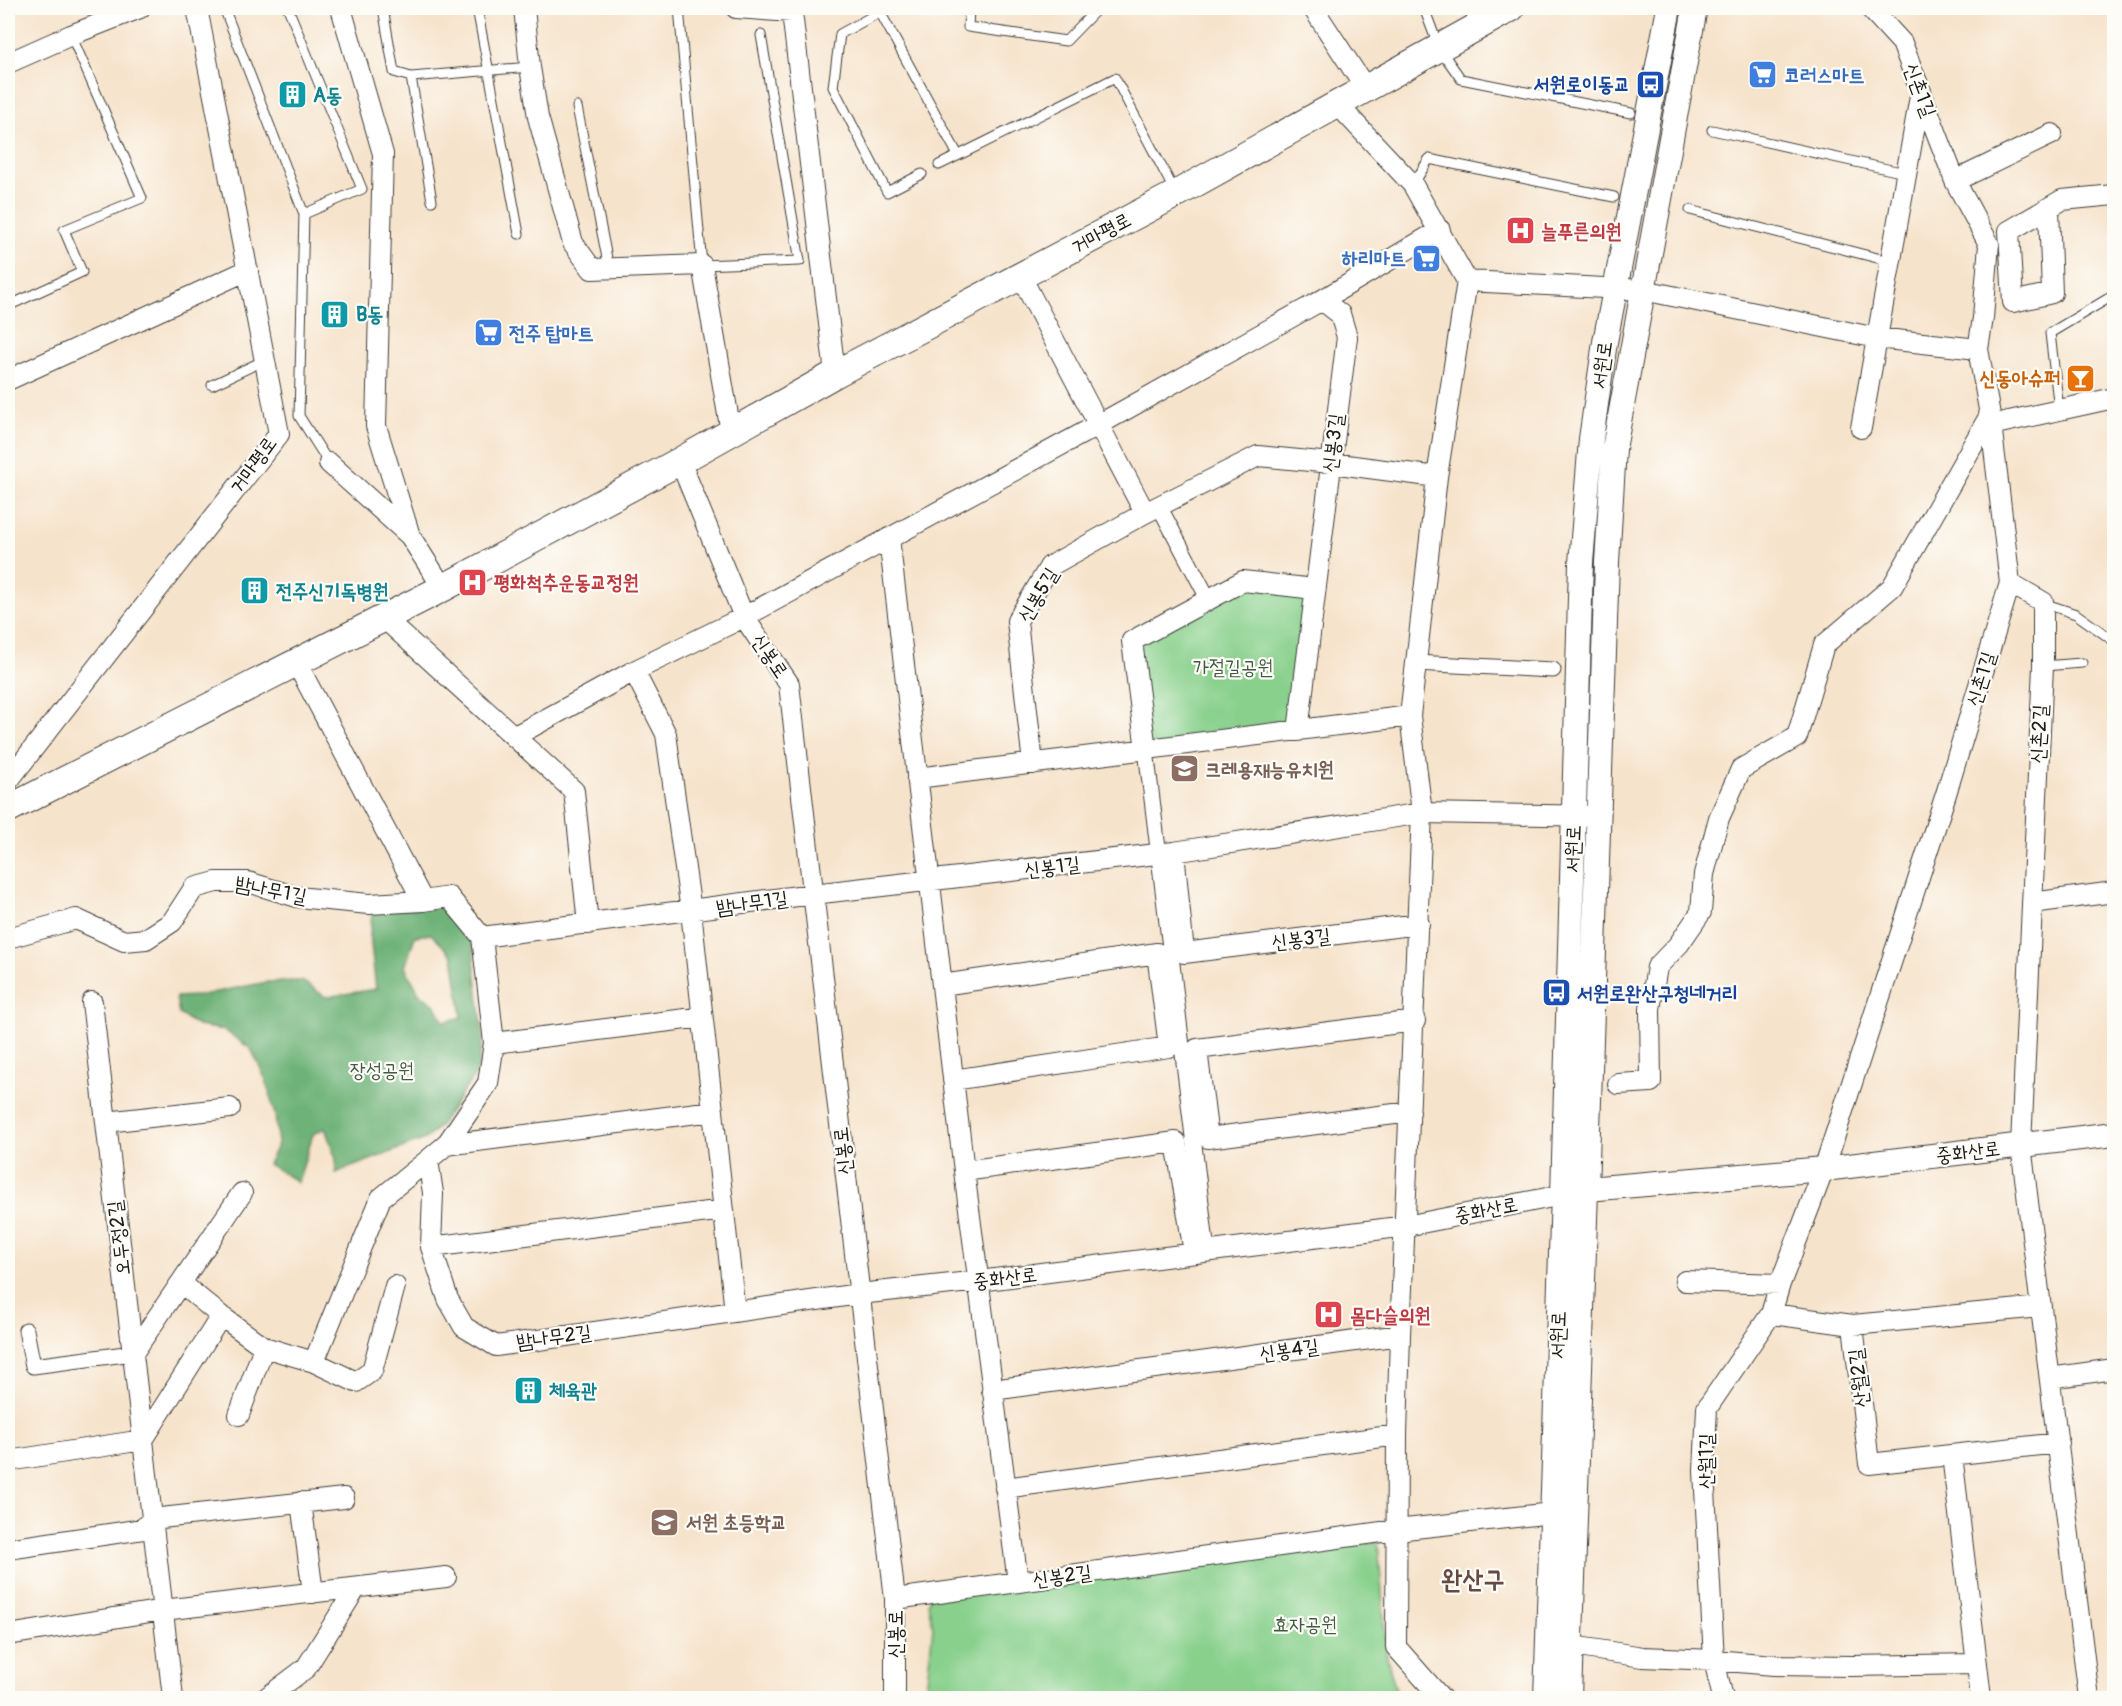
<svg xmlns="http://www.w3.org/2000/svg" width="2122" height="1706" font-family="Pangolin,'Poor Story',sans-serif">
<rect width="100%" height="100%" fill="#fdfcf7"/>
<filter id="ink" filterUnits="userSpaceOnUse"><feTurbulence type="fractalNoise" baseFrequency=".0167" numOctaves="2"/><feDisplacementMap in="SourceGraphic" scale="12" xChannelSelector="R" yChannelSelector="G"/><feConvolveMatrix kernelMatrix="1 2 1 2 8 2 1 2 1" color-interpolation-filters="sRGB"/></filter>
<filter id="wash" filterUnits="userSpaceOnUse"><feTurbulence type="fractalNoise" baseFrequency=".008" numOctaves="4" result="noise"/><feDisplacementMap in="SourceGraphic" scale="24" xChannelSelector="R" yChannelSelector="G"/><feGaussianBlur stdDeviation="1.35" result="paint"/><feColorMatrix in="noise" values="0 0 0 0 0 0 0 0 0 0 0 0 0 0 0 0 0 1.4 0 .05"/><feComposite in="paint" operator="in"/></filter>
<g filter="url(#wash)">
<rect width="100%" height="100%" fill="#f6e3cb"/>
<path fill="#88d08c" stroke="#527654" stroke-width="1.5" d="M1243 581 1315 589 1298 731 1146 750 1132 641Z
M1378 1542 1387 1658 1398 1698H925L933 1627 928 1604 932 1589Z"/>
<path fill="#6eb278" stroke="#45674a" stroke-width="1.5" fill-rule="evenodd" d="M443 905 472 941 483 1035 478 1070 440 1126 425 1139 336 1173V1159L325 1128 313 1134 298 1182 268 1164 278 1144 275 1115 266 1080 251 1049 224 1030 198 1026 179 1014 176 997 197 996 267 982 302 981 326 997 376 989 370 935 372 912ZM431 934 453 956 462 1017 444 1022 436 1006 419 993 405 967 415 936Z"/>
</g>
<g filter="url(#ink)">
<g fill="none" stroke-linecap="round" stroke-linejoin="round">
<defs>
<path id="service" d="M224 8 304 214 299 416 329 463
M288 8 362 189 304 214
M383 8 394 72 411 77
M477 8 519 234
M679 8 702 265 800 261 761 35
M969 8 968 27 1066 41 1098 8
M1424 8 1439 48 1461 79 1631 113
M577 107 609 268
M1712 130 1905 173
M939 165 1115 78 1175 192
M922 174 887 192 833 87 840 34 880 12 958 155
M1413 185 1429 159 1614 197
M432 201 411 77 530 67
M1690 210 1889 261
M8 306 82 272 64 230 142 198 71 35
M212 385 265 360
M2059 410 2050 333 2114 295
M2043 603 2076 614 2114 641
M2043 666 2082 663"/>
<path id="pedestrian" d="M1159 506 1209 600
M1415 663 1553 670
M1146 750 1207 1252
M26 1330 33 1366 133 1353"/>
<path id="minor" d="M341 8 383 154 376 426 410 536 443 588
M524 8 530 67 538 117 573 243 592 269 702 265 731 432
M736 8 792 12 835 374
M1313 8 1366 89
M8 63 71 35 140 8
M1338 105 1413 185 1467 281 1437 477 1410 716 1422 813 1400 1335 1397 1435 1396 1647 1441 1698
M1955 181 2052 134
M2049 208 2052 293 2013 302 2009 231 2062 200 2114 195
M1020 275 1145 513
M1467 281 1643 290 1877 338 1978 349
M8 380 248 270
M1991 425 2114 398
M1861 428 1921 91
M680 461 744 617 789 684 895 1599V1698
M329 463 409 535
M889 538 964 1171 1018 1582
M2010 583 2043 602V666L2021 1145 2089 1698
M384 618 574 791 588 924
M296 662 423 901 449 897 482 937 813 894 1174 852 1422 813 1598 816
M634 671 666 734 691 911 735 1312
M1298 731 1347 337 1340 314 1322 300
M515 736 634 671 744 617 1098 425 1322 300 1440 230
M1146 750 1132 641 1243 581 1315 589
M1033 764 1017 621 1050 566 1145 513 1258 456 1331 463 1437 477
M917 778 1410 716
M8 781 279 434 197 8
M1174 852 1184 953 1419 924
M2032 903 2114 892
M482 937 494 1043 488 1083 446 1145 428 1160 433 1193 431 1247 448 1299 464 1327 496 1346 859 1294 979 1281 1406 1226 1577 1192
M8 938 76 919 124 941 146 939 172 922 194 888 216 882H248L297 897 369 904 423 901
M942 985 1157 953 1169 1047 953 1080
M92 1002 173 1698
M494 1043 702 1017
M1618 1084 1651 1082 1650 1009 1657 967 1679 944 1701 912 1704 874 1719 818 1741 769 1797 737 1824 645 1892 587 1990 415
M1410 1112 1208 1138 1197 1049 1415 1021
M106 1122 230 1108
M446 1145 713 1111
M964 1171 1176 1142 1194 1253
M431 1247 724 1210
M1685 1281 1780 1284
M181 1283 221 1316 264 1347 314 1362 356 1382 372 1371 395 1286
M1771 1314 1853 1325 2041 1307
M1853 1325 1869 1464 2059 1443
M133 1353 242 1193
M314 1362 381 1198 428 1160
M2050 1378 2114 1369
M992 1390 1400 1335
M239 1415 264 1347
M1952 1455 1981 1698
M8 1461 143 1440 221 1316
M1005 1488 1397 1435
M301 1502 313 1593
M8 1549 143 1529 152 1519 344 1498
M895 1599 1396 1530 1543 1514
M8 1635 163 1610 446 1577
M1572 1646 1643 1657 1714 1660 1774 1665 1851 1666 1977 1664
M266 1698 306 1668 356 1588
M1723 1698 1714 1660 1704 1471 1707 1408 1771 1314 1780 1284 1824 1169 1946 794 2010 583 1990 415 1978 349 1983 318 1989 244 1955 181 1902 43 1870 8"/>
<path id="tertiary" d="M1587 1189 1824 1169 2114 1134
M1546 1698 1563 1194 1581 563 1591 439 1605 342 1669 8
M1569 1698 1607 562 1614 449 1695 8"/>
<path id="secondary" d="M8 809 443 588 680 461 835 374 1176 194 1511 8"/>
</defs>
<use href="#service" stroke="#3d3a36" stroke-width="11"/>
<use href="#pedestrian" stroke="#3d3a36" stroke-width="17"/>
<use href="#minor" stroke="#3d3a36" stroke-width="22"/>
<use href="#tertiary" stroke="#3d3a36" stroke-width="26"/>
<use href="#secondary" stroke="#3d3a36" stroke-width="29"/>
<use href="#service" stroke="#fff" stroke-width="9"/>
<use href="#pedestrian" stroke="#fff" stroke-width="15"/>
<use href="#minor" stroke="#fff" stroke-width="20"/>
<use href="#tertiary" stroke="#fff" stroke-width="24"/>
<use href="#secondary" stroke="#fff" stroke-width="27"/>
</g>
</g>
<defs>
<symbol id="supermarket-square" viewBox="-11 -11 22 22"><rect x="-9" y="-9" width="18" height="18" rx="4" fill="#3f7fe0" stroke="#fdfcf7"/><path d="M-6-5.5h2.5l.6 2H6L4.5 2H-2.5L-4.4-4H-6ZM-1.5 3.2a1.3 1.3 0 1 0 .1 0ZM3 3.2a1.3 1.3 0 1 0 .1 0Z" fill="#fff"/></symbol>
<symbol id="bus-square" viewBox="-11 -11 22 22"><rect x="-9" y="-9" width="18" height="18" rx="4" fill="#1a4fb4" stroke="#fdfcf7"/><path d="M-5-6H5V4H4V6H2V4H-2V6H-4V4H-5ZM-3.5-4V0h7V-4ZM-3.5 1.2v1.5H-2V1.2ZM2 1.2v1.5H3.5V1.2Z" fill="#fff"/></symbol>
<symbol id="building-square" viewBox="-11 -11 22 22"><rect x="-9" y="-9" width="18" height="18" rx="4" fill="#0f9aa8" stroke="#fdfcf7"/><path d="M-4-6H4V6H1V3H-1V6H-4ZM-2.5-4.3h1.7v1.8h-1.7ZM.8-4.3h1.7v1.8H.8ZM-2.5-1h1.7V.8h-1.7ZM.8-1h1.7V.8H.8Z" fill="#fff"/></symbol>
<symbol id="hospital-square" viewBox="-11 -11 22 22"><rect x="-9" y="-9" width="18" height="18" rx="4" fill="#e0444e" stroke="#fdfcf7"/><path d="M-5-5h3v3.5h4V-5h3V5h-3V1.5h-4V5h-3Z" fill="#fff"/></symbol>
<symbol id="bar-square" viewBox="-11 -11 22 22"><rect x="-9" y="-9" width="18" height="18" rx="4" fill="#e8710a" stroke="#fdfcf7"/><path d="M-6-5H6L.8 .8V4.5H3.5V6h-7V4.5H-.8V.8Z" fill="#fff"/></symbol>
<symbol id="school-square" viewBox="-11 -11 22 22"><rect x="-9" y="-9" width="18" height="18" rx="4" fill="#8d6e63" stroke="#fdfcf7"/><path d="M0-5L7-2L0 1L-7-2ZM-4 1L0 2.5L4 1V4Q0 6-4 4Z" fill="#fff"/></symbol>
</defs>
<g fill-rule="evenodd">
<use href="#supermarket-square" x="1746" y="58" width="33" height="33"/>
<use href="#bus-square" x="1634" y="68" width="33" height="33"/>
<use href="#building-square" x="276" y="78" width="33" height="33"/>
<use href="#hospital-square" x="1504" y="214" width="33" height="33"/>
<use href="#supermarket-square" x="1410" y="242" width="33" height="33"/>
<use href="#building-square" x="318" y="298" width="33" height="33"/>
<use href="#supermarket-square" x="472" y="316" width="33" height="33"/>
<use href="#bar-square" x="2064" y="362" width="33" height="33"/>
<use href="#hospital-square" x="456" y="566" width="33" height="33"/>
<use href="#building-square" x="238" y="574" width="33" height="33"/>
<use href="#school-square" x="1168" y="752" width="33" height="33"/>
<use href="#bus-square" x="1540" y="976" width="33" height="33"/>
<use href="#hospital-square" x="1312" y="1298" width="33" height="33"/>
<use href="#building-square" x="512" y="1374" width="33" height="33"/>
<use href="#school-square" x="648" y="1506" width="33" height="33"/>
</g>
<g text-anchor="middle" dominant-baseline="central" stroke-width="4.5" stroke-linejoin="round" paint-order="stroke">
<g font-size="20" font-weight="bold" fill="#366cbe" stroke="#fdfcf7" text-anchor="start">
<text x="1784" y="75">코러스마트</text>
<text x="1406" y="258" text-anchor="end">하리마트</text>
<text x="509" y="333">전주 탑마트</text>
</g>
<g font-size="20" font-weight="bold" fill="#164399" stroke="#fdfcf7" text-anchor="end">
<text x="1630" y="84">서원로이동교</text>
<text x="1577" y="993" text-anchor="start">서원로완산구청네거리</text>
</g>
<g font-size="20" fill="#1c1c1c" stroke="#fdfcf7">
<text transform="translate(1920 90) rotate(69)">신촌1길</text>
<text transform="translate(1101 233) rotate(-28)">거마평로</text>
<text transform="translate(1602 365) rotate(-82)">서원로</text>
<text transform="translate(1333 443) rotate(-83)">신봉3길</text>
<text transform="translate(253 465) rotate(-54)">거마평로</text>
<text transform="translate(1038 595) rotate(-59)">신봉5길</text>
<text transform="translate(770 656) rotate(56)">신봉로</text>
<text transform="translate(1981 679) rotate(-73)">신촌1길</text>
<text transform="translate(2039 734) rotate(-87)">신촌2길</text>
<text transform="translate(1573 849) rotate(-88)">서원로</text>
<text transform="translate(1052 867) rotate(-7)">신봉1길</text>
<text transform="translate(271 890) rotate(11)">밤나무1길</text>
<text transform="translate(752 903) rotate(-8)">밤나무1길</text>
<text transform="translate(1301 939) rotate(-7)">신봉3길</text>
<text transform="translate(843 1151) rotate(-96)">신봉로</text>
<text transform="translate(1968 1152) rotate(-7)">중화산로</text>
<text transform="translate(1486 1210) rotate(-11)">중화산로</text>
<text transform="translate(119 1238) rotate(-97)">오두정2길</text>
<text transform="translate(1005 1278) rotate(-7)">중화산로</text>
<text transform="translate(1558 1335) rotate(-88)">서원로</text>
<text transform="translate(554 1337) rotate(-8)">밤나무2길</text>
<text transform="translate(1289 1350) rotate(-8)">신봉4길</text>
<text transform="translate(1859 1378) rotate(-97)">산월2길</text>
<text transform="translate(1706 1461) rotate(-90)">산월1길</text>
<text transform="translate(1062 1576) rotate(-8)">신봉2길</text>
<text transform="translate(895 1634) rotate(-90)">신봉로</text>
</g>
<g font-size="20" font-weight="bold" fill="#0d838f" stroke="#fdfcf7" text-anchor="start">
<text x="313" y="95">A동</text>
<text x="356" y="314">B동</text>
<text x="276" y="591">전주신기독병원</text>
<text x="549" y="1390">체육관</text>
</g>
<g font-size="20" font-weight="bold" fill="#be3a42" stroke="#fdfcf7" text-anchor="start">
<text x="1541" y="231">늘푸른의원</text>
<text x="494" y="582">평화척추운동교정원</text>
<text x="1350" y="1315">몸다슬의원</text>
</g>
<g font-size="20" font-weight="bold" fill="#c56008" stroke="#fdfcf7" text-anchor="end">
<text x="2060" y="378">신동아슈퍼</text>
</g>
<g font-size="20" fill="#425b43" stroke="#fdfcf7">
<text x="1233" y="667">가절길공원</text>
<text x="382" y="1070">장성공원</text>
<text x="1305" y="1624">효자공원</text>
</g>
<g font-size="20" font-weight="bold" fill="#785e54" stroke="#fdfcf7" text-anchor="start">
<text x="1205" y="769">크레용재능유치원</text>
<text x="686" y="1522">서원 초등학교</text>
</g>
<g font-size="26" font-weight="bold" fill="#664943" stroke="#fdfcf7">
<text x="1473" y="1580">완산구</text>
</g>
</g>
<rect width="2122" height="1706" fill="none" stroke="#fdfcf7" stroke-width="30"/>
</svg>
